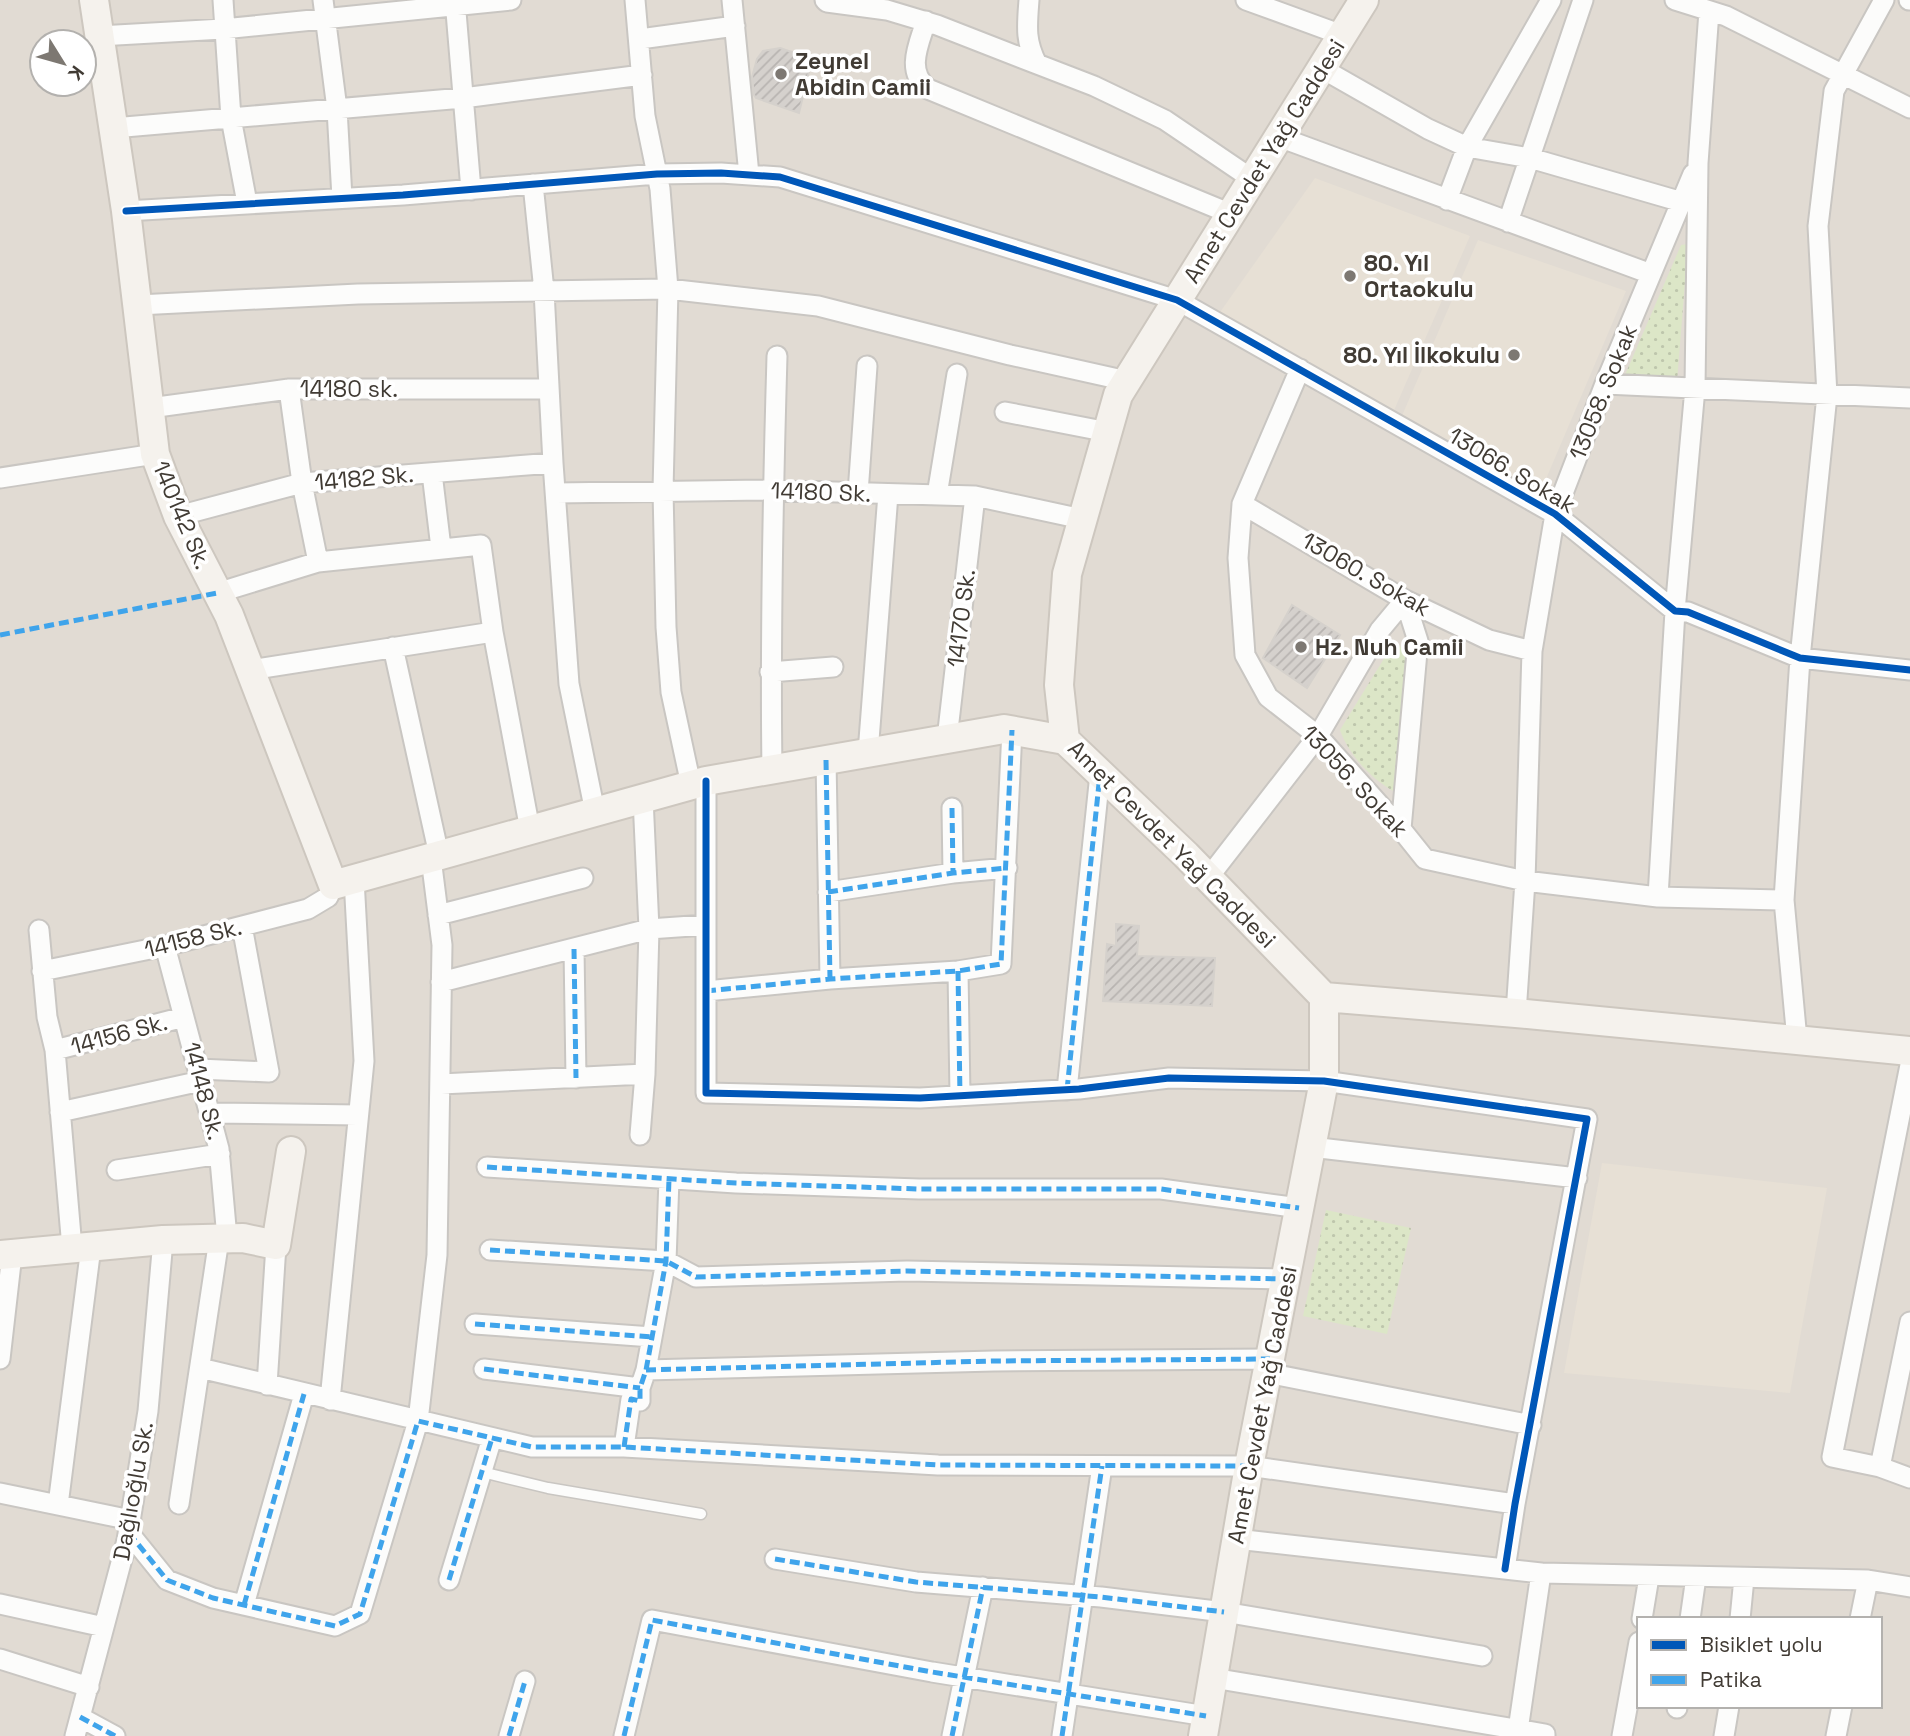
<svg xmlns="http://www.w3.org/2000/svg" width="1910" height="1736" font-family="'Space Grotesk',sans-serif">
<defs>
<pattern id="green-dots" width="8" height="8" patternUnits="userSpaceOnUse" patternTransform="scale(1.75)"><rect width="8" height="8" fill="#dce6c7"/><path d="M2 2h.1M6 6h.1" fill="none" stroke="#bec6ac" stroke-width="1.8" stroke-linecap="round"/></pattern>
<pattern id="building-hatch" width="6" height="6" patternUnits="userSpaceOnUse" patternTransform="scale(1.75)"><rect width="6" height="6" fill="#d5d1cd"/><path d="M-1 1l2-2M0 6l6-6M5 7l2-2" fill="none" stroke="#b8b4b1"/></pattern>
</defs>
<rect width="100%" height="100%" fill="#edeae6"/>
<path fill="#e1dbd3" fill-rule="evenodd" d="M0 0H1910V1736H0ZM42 42H84V84H42ZM1639 1619H1880V1706H1639Z"/>
<path fill="#e7e0d5" d="M1315 178 1470 236 1392 415 1218 315Z
M1478 240 1626 291 1543 486 1533 489 1401 418Z
M1602 1163 1827 1188 1790 1393 1564 1373Z"/>
<path fill="url(#green-dots)" d="M1688 244 1677 382 1625 375 1681 245Z
M1393 644H1396L1404 649 1408 660 1395 792C1371 779 1349 755 1340 730Z
M1326 1210 1411 1228 1387 1334 1303 1316Z"/>
<path fill="url(#building-hatch)" stroke="#d5d1cc" stroke-width="2" d="M780 48 812 59 799 113 756 98 754 95 752 77 757 59 763 51Z
M1292 605 1340 635 1307 688 1263 658Z
M1116 924 1139 926 1137 956 1215 958 1212 1006 1103 1001 1107 944 1116 946Z"/>
<g fill="none" stroke-linecap="round" stroke-linejoin="round">
<defs>
<path id="lane" d="M482 1472 548 1488 701 1514"/>
<path id="street" d="M223 0 231 118 247 203
M323 0 337 109 342 198
M455 0 471 190
M635 0 645 116 660 189 668 289 663 490 666 627 671 692 691 785
M732 0 749 175
M825 0 827 2 887 10 937 25 1037 64
M1029 0C1027 26 1025 41 1037 64L1094 86 1165 120 1252 179
M1246 0 1342 35
M1675 0 1726 16 1910 108
M1909 0H1910
M926 21C919 44 905 71 928 89L1231 214
M99 36 223 29 511 0
M640 39 735 26
M1321 68 1428 129 1467 147 1530 158 1682 202
M113 128 463 98 642 75
M1279 137 1651 274
M533 184 544 291 553 463 569 684 595 812
M1447 200 1467 147 1551 0
M126 211 403 195 657 174 721 173 780 177 1177 300 1555 514 1675 611 1688 612 1800 658 1910 670
M1508 222 1583 0
M138 305 358 294 668 289 818 306 1010 355 1127 381
M1300 369 1242 504 1238 558 1245 655 1268 697 1318 736 1401 829 1425 859 1525 881 1658 897 1784 900
M1605 384 1910 398
M289 389 302 483 318 562
M150 408 289 389H549
M1005 412 1108 432
M432 473 441 548
M0 478 155 454
M556 493 766 490 975 496 1082 519
M858 493 867 366
M937 495 957 374
M1242 504 1405 600 1489 640 1532 651
M178 516 302 483 553 463
M217 593 318 562 481 545 493 632 530 830
M393 647 439 855
M250 670 493 632
M770 672 833 667
M947 739 975 496
M868 753 888 494
M826 760 830 979
M772 770C770 632 773 494 777 356
M706 781V1093L920 1098 1079 1089 1169 1078 1324 1081 1587 1119 1515 1504 1505 1569
M952 808 953 873
M1401 829 1418 641 1405 600
M1208 878 1318 736 1380 630 1405 600
M828 892 953 873 1007 868
M1658 897 1675 611 1695 388 1698 163 1709 11
M438 915 583 878
M39 930 47 1017 55 1050 72 1248
M165 946 219 1149 227 1238
M574 949 576 1078
M42 971 165 946 308 909 328 897 333 885
M958 971 960 1096
M441 982 649 929 706 925
M706 991 830 979 958 971 1001 964 1012 730
M1516 1013 1525 881 1532 651 1555 514 1605 384 1693 174
M1797 1040 1784 900 1800 658 1827 395 1818 226 1834 91 1884 0
M55 1050 184 1017
M1910 1065 1832 1457 1880 1467 1910 1478
M198 1069 269 1072 242 926
M441 1084 645 1074
M1067 1090 1100 774
M60 1112 201 1081
M210 1113 358 1115
M640 1135 645 1074 649 929 643 798
M1311 1147 1577 1178
M487 1167 736 1183 919 1189H1161L1299 1208
M117 1170 220 1154
M490 1250 666 1261 696 1277 907 1271 1285 1279
M475 1324 652 1337
M0 1359 12 1254
M200 1368 532 1447H624L938 1465 1249 1466 1515 1504
M484 1369 640 1388
M646 1370 994 1361 1270 1359
M1267 1373 1531 1425
M267 1385 276 1245
M330 1400 364 1061 354 879
M624 1447 631 1399 640 1401V1388L646 1370 666 1261 669 1179
M1880 1467 1910 1322
M0 1493 131 1520
M179 1504 219 1239
M58 1505 91 1247
M129 1533 167 1580 213 1598 335 1626 360 1614 418 1421 437 1255 442 945 431 858
M1236 1539 1541 1573 1868 1580 1910 1587
M775 1559 916 1582 1101 1597 1224 1612 1482 1656
M449 1580 492 1438
M0 1604 104 1627
M244 1605 304 1394
M1642 1619 1649 1577
M1690 1619 1696 1577
M1740 1619 1744 1578
M1860 1619 1868 1580
M0 1659 89 1687
M1213 1678 1545 1734V1736
M1677 1708V1706
M80 1717 115 1736
M1518 1730 1541 1573
M75 1736 127 1540 148 1411 163 1240
M509 1736 525 1681
M624 1736 652 1620 932 1672 1206 1716
M952 1736 983 1587
M1062 1736 1102 1466
M1622 1736 1639 1642
M1724 1736 1729 1706
M1836 1736 1842 1706"/>
<path id="secondary" d="M94 0 126 211 155 454 178 516 229 615 333 885 706 781 1004 729 1065 740
M1324 997 1516 1013 1910 1051
M0 1255 163 1240 243 1238 276 1245 291 1151
M1203 1736 1249 1466 1324 1081V997L1186 855 1065 740 1059 685 1067 574 1118 395 1364 0"/>
</defs>
<use href="#lane" stroke="#c9c6c2" stroke-width="13"/>
<use href="#street" stroke="#c9c6c2" stroke-width="23"/>
<use href="#secondary" stroke="#cdc7bf" stroke-width="32"/>
<use href="#lane" stroke="#fcfcfb" stroke-width="10"/>
<use href="#street" stroke="#fcfcfb" stroke-width="19"/>
<use href="#secondary" stroke="#f5f2ed" stroke-width="28"/>
<path stroke="#3fa4eb" stroke-width="5" stroke-dasharray="10 5" stroke-linecap="butt" d="M0 635 217 593
M826 760 830 979
M952 808 953 873
M828 892 953 873 1007 868
M574 949 576 1078
M958 971 960 1096
M706 991 830 979 958 971 1001 964 1012 730
M1067 1090 1100 774
M487 1167 736 1183 919 1189H1161L1299 1208
M490 1250 666 1261 696 1277 907 1271 1285 1279
M475 1324 652 1337
M484 1369 640 1388
M646 1370 994 1361 1270 1359
M624 1447 631 1399 640 1401V1388L646 1370 666 1261 669 1179
M129 1533 167 1580 213 1598 335 1626 360 1614 418 1421 532 1447H624L938 1465 1249 1466
M775 1559 916 1582 1101 1597 1224 1612
M449 1580 492 1438
M244 1605 304 1394
M80 1717 115 1736
M509 1736 525 1681
M624 1736 652 1620 932 1672 1206 1716
M952 1736 983 1587
M1062 1736 1102 1466"/>
<defs>
<path id="cycleway" d="M126 211 403 195 657 174 721 173 780 177 1177 300 1555 514 1675 611 1688 612 1800 658 1910 670
M706 781V1093L920 1098 1079 1089 1169 1078 1324 1081 1587 1119 1515 1504 1505 1569"/>
</defs>
<use href="#cycleway" stroke="#fff" stroke-width="11"/>
<use href="#cycleway" stroke="#0057b8" stroke-width="7"/>
</g>
<g fill="#7d7872" stroke="#fff" stroke-width="2.5">
<circle cx="781" cy="74" r="7"/>
<circle cx="1350" cy="276" r="7"/>
<circle cx="1514" cy="355" r="7"/>
<circle cx="1301" cy="647" r="7"/>
</g>
<g text-anchor="middle" dominant-baseline="central" stroke-width="7" stroke-linejoin="round" paint-order="stroke">
<g font-size="23" font-weight="bold" fill="#413b34" stroke="#fff" text-anchor="start">
<text x="795" y="61">Zeynel<tspan x="795" dy="26">Abidin Camii</tspan></text>
<text x="1364" y="263">80. Yıl<tspan x="1364" dy="26">Ortaokulu</tspan></text>
<text x="1500" y="355" text-anchor="end">80. Yıl İlkokulu</text>
<text x="1315" y="647">Hz. Nuh Camii</text>
</g>
<g font-size="23" fill="#413b34" stroke="#fff">
<text transform="translate(1264 161) rotate(-58)">Amet Cevdet Yağ Caddesi</text>
<text x="349" y="389">14180 sk.</text>
<text transform="translate(1603 392) rotate(-68)">13058. Sokak</text>
<text transform="translate(1512 470) rotate(31)">13066. Sokak</text>
<text transform="translate(364 478) rotate(-5)">14182 Sk.</text>
<text transform="translate(821 492) rotate(2)">14180 Sk.</text>
<text transform="translate(182 515) rotate(67)">140142 Sk.</text>
<text transform="translate(1366 574) rotate(30)">13060. Sokak</text>
<text transform="translate(961 618) rotate(-83)">14170 Sk.</text>
<text transform="translate(1355 781) rotate(47)">13056. Sokak</text>
<text transform="translate(1172 844) rotate(45)">Amet Cevdet Yağ Caddesi</text>
<text transform="translate(193 938) rotate(-14)">14158 Sk.</text>
<text transform="translate(119 1034) rotate(-15)">14156 Sk.</text>
<text transform="translate(204 1091) rotate(75)">14148 Sk.</text>
<text transform="translate(1262 1405) rotate(-79)">Amet Cevdet Yağ Caddesi</text>
<text transform="translate(133 1491) rotate(-80)">Dağlıoğlu Sk.</text>
</g>
</g>
<rect x="1637" y="1617" width="245" height="91" fill="#ffffff" stroke="#b3b1ae" stroke-width="2"/>
<rect x="1651" y="1640" width="35" height="10" fill="#0057b8" stroke="#b3b1ae" stroke-width="2"/>
<text x="1700" y="1652" font-size="21" fill="#413b34">Bisiklet yolu</text>
<rect x="1651" y="1675" width="35" height="10" fill="#3fa4eb" stroke="#b3b1ae" stroke-width="2"/>
<text x="1700" y="1687" font-size="21" fill="#413b34">Patika</text>
<g transform="translate(63 63) rotate(127)"><circle r="33" fill="#ffffff" stroke="#b3b1ae" stroke-width="2"/>
<path d="M0-5L12 26L0 18L-12 26Z" fill="#7d7872"/>
<text y="-10" font-size="19" font-weight="bold" text-anchor="middle" fill="#413b34">K</text>
</g>
</svg>
